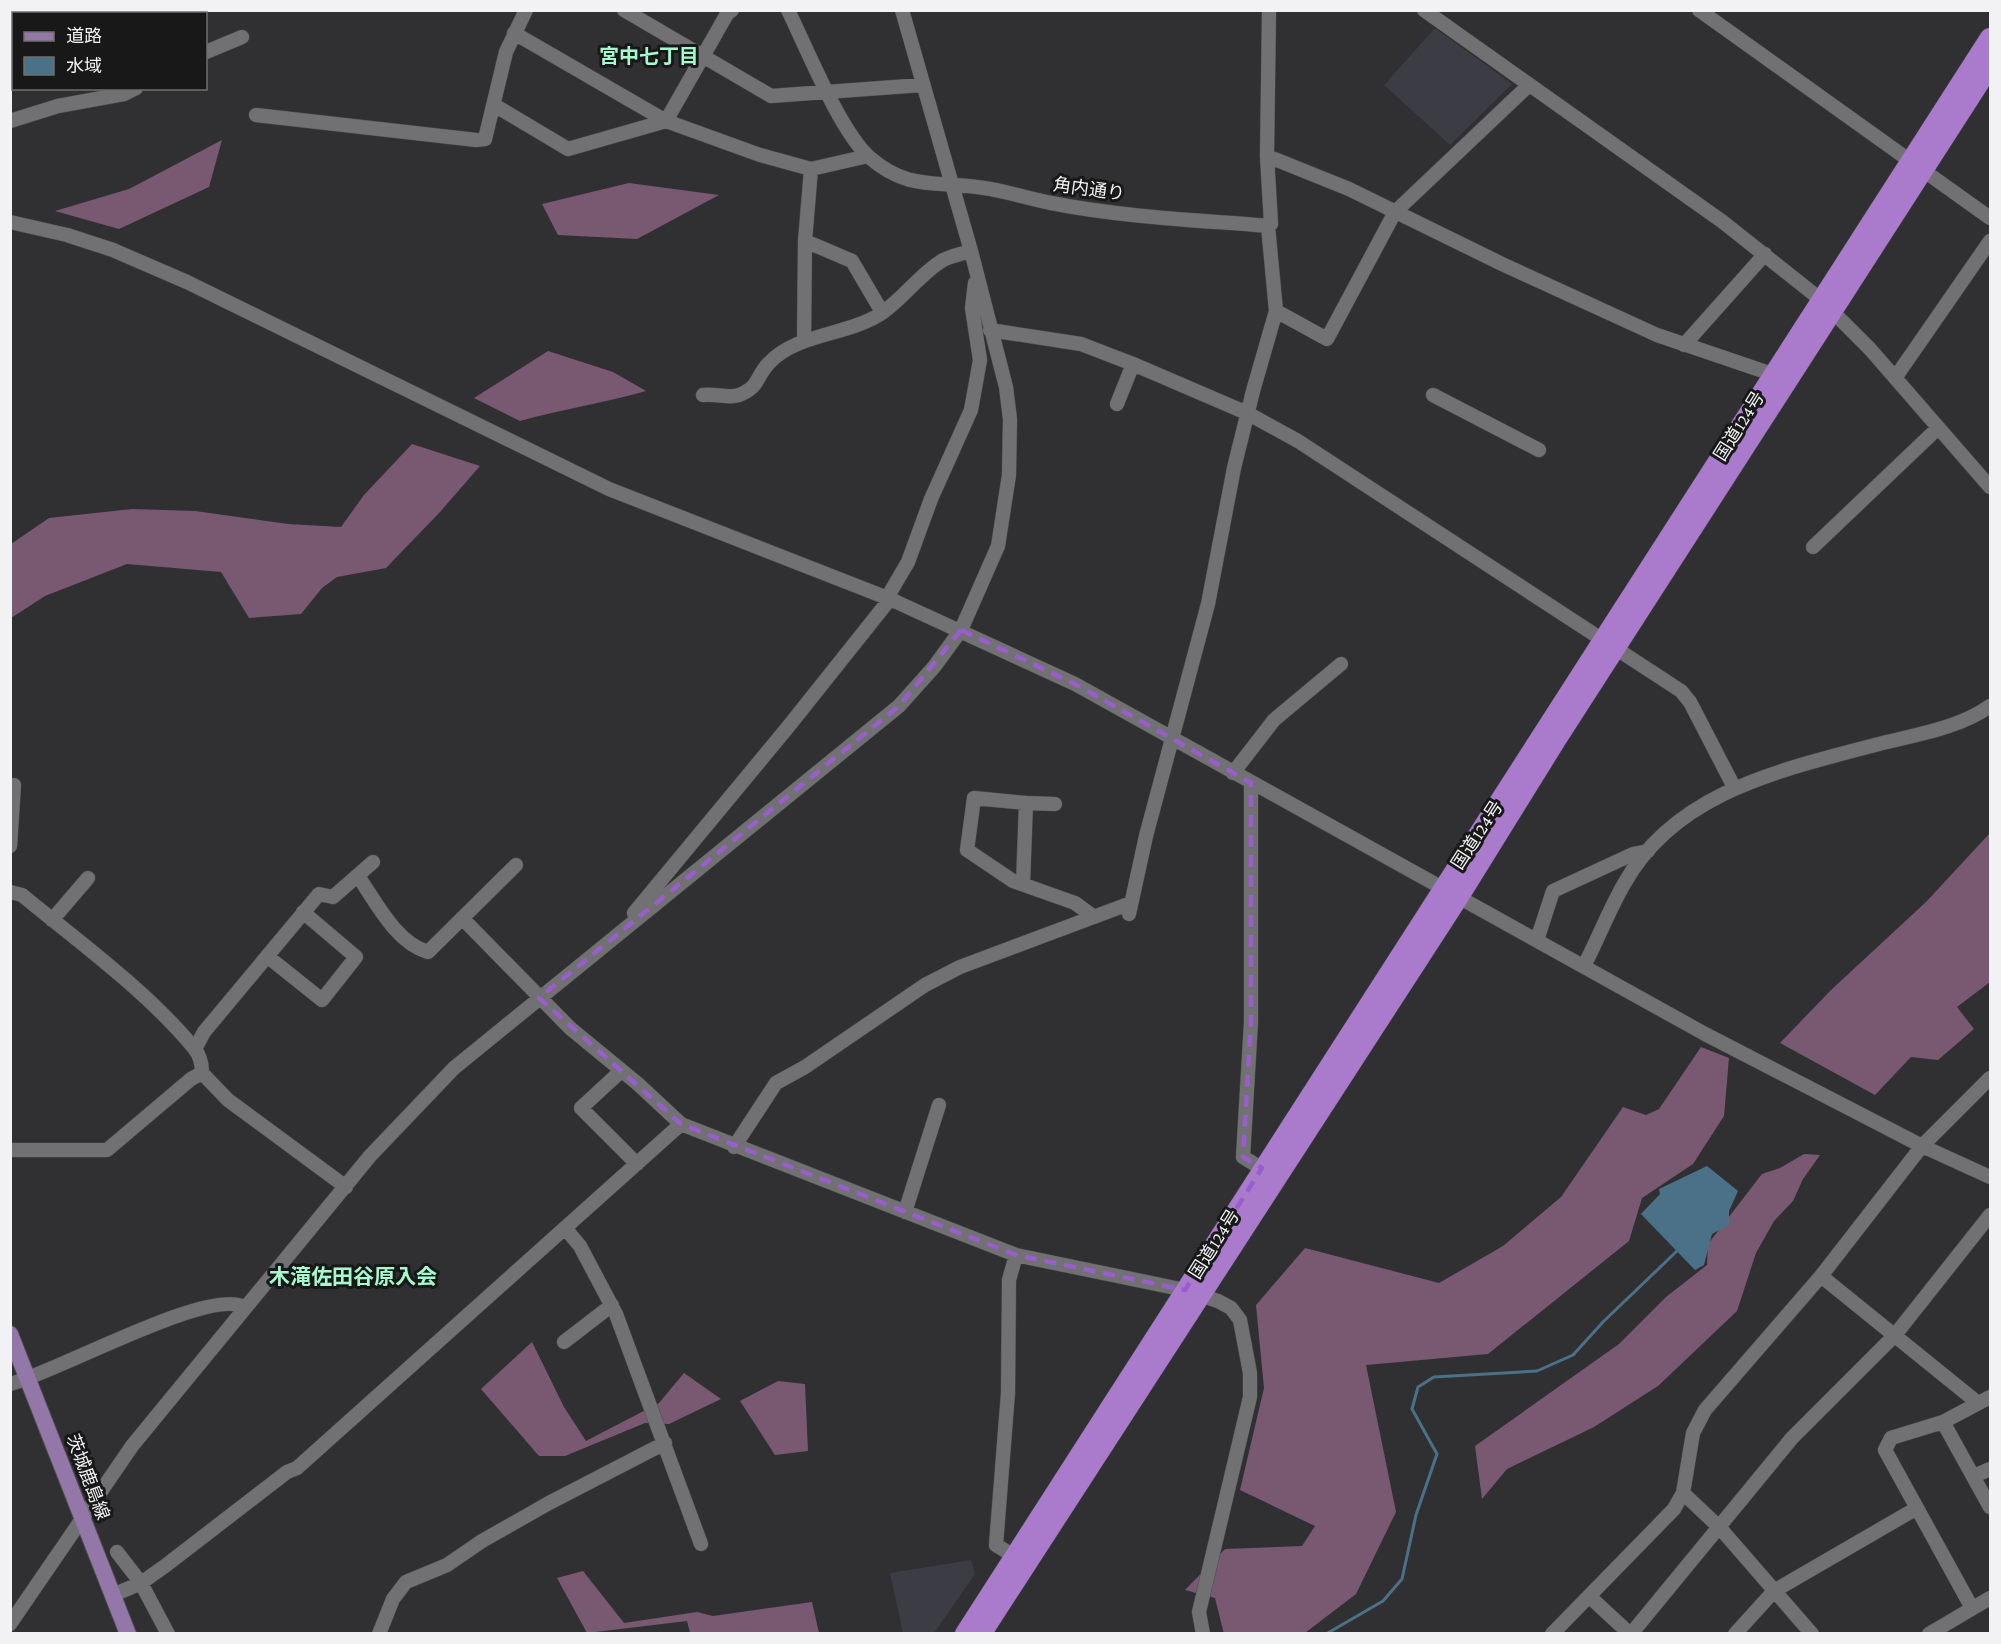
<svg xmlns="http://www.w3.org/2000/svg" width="2001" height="1644" font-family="'Crimson Pro','Noto Sans JP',serif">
<rect width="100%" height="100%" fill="#303033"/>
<path fill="#3b3c44" d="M1435 28 1512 84 1450 145 1384 85Z
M971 1560 975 1574 934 1633H903L890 1573Z"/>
<path fill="#795872" d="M222 140 209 187 119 229 55 211 129 189Z
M629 183 719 195 637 239 558 235 542 204Z
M548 351 613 372 646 391C605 403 562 409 520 421L474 398Z
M412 444 480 466 440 512 386 568 337 577 322 588 301 614 249 618 221 572 127 564 45 596 11 618V544L49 518 132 509 195 511 288 524 341 527 364 495Z
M1990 833V982L1957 1007 1974 1029 1938 1060 1911 1057 1875 1095 1780 1043 1831 990 1926 902Z
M1701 1047 1729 1058 1724 1116 1693 1164 1642 1198 1629 1241 1488 1354 1366 1365 1396 1512 1356 1594 1305 1633 1224 1634 1215 1598 1185 1590 1225 1549 1302 1546 1315 1526 1240 1490 1264 1388 1256 1305 1305 1248 1439 1283 1503 1246 1561 1197 1623 1107 1646 1115 1659 1109Z
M1804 1154 1820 1155 1803 1179 1793 1201 1774 1221 1756 1253 1737 1311 1658 1386 1594 1427 1507 1469 1482 1499 1475 1446 1619 1344 1666 1297 1707 1265 1708 1244 1762 1174 1780 1168Z
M532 1342 564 1407 586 1441 659 1403 684 1373 721 1399 669 1424 645 1423 565 1456H539L481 1389Z
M778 1381 805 1384 808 1451 775 1455 740 1401Z
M583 1571 624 1623 697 1612 713 1616 812 1602 819 1633H690L687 1621 587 1633 557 1578Z"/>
<path fill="#4b7188" d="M1707 1166 1738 1191 1729 1211V1225L1712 1234 1704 1265 1695 1270 1641 1214 1660 1194 1659 1189Z"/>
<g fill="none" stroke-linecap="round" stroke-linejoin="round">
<path stroke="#4b7188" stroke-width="3" d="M1326 1634 1383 1601 1402 1579 1416 1515 1437 1454 1412 1409 1418 1387 1434 1377 1537 1371 1573 1355 1603 1322 1678 1250"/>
<defs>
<path id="minor" d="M624 10 771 96 922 85
M788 10C807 49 840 131 869 157 909 192 938 180 984 188 1007 191 1029 199 1051 203 1122 217 1196 220 1268 226L1271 224 1267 156 1349 189 1502 264 1657 335 1772 374
M1424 10 1723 222 1820 299 1870 349 1990 487
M1699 10 1990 218
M514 33 666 121 760 155 811 169 868 156
M206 52 242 37
M494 105 568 149 666 121 727 14 732 10
M256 115 476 140 485 139 506 52 526 10
M10 121 58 106 124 94 136 88
M1267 156 1269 10
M10 222 67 235 113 250 187 282 609 489 890 599 1075 684 1705 1034 1922 1146 1990 1177
M805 241 852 261 882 312
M1276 311 1327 339 1395 212 1529 85
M990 330 1081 344 1133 364
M804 341 805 241 811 169
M1684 345 1765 254
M1895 378 1990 241
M703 395C715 393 729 399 739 395 760 387 756 376 769 363 797 333 847 336 882 313 903 298 920 275 940 262 948 256 962 254 971 251
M1433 395 1539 450
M1117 404 1133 364 1247 413 1298 441 1681 691 1690 702 1734 787
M1813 547 1938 428
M1233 773 1274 720 1341 664
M1251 783V1022L1243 1157 1269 1173
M1026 803 974 798 967 850 1013 881 1075 903 1094 917
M10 846 14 785
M358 876C376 902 396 943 428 952L516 865
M1023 884 1026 803 1055 804
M10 892 22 895C79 942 147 991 194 1048 200 1055 202 1063 202 1073L228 1100 346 1187
M634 913 788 727 890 599 891 591 908 562 931 499 971 410 980 360 972 308 975 283
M1129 914 1146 836 1208 604 1234 468 1253 391 1276 311 1268 226
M462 918 570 1028 638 1084 681 1124 1016 1255 1185 1290 1218 1301 1231 1308 1240 1320 1250 1373V1397L1199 1612 1203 1634
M52 920 88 878
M1537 940 1553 891 1633 854 1648 851
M267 956 322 1000 356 957 303 912
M1584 966C1598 939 1609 910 1624 884 1675 792 1781 770 1875 745 1913 735 1958 729 1990 706
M195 1049 204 1032 319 894 333 897 373 862
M621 1071 581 1108 637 1164
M734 1147 776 1083 805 1067 925 985 960 967 1131 903
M10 1150H107L191 1079 202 1073
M905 1212 939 1105
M565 1228 580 1246 616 1314 701 1544
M1016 1255 1009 1280 1008 1393 996 1545 1022 1561
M1821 1276 1978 1403
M564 1342 612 1305
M10 1384C55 1373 209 1287 244 1307
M1943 1422 1990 1507
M1974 1476 1990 1469
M1683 1493 1720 1528 1812 1634
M117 1552 141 1583 168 1634
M113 1595 141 1583 165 1566 287 1472 297 1468 681 1124
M1590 1597 1630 1634
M1972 1608 1885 1450 1891 1438 1943 1422 1990 1397
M10 1624 132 1446 370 1156 454 1068 899 706 934 667 961 630 998 546 1009 475 1010 419 1006 387 971 251 902 10
M379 1634 393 1599 406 1582 447 1565 482 1541 549 1503 665 1443
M1552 1634 1674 1509 1683 1493 1693 1433 1705 1410 1821 1276 1922 1146 1990 1078
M1631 1634 1792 1438 1895 1335 1990 1215
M1735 1634 1774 1591 1917 1508
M1929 1634 1990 1598"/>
<path id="major" d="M10 1334 128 1634"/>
<path id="highway" d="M965 1634 1990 38
M981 1634 1458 898 1556 740 1990 66"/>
</defs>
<use href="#minor" stroke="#4c4c4f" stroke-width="15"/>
<use href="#major" stroke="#4c4c4f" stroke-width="18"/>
<use href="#highway" stroke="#4c4c4f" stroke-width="21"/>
<use href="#minor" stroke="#717174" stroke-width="14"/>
<use href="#major" stroke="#9377a9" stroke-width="16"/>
<use href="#highway" stroke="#aa7bcc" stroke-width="20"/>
</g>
<path fill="none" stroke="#995ecc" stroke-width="4.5" stroke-dasharray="12 8" stroke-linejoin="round" d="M961 630 1075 684 1251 783V1022L1243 1157 1262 1168 1185 1290 1016 1255 681 1124 539 998 899 706Z"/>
<g text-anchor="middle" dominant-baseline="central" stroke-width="6" stroke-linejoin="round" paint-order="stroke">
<g font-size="18" fill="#f2f2f4" stroke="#181819">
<text transform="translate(1089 189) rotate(8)">角内通り</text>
<text transform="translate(1739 426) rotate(-58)">国道124号</text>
<text transform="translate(1477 835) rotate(-57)">国道124号</text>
<text transform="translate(1214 1244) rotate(-58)">国道124号</text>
<text transform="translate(88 1477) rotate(69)">茨城鹿島線</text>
</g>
<g font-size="20" font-weight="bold" fill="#a6f8ce" stroke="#181819">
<text x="649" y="56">宮中七丁目</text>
</g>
<g font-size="21" font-weight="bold" fill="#a6f8ce" stroke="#181819">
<text x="353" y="1277">木滝佐田谷原入会</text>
</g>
</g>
<rect width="2001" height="1644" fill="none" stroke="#f2f2f4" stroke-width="24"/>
<rect x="12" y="12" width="195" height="78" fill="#181819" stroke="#6f6f71" stroke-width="1.5"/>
<rect x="24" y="32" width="30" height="9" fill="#9377a9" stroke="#6f6f71" stroke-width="1.5"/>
<text x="66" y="42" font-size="18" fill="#f2f2f4">道路</text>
<rect x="24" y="57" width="30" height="18" fill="#4b7188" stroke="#6f6f71" stroke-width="1.5"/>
<text x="66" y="72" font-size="18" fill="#f2f2f4">水域</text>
</svg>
